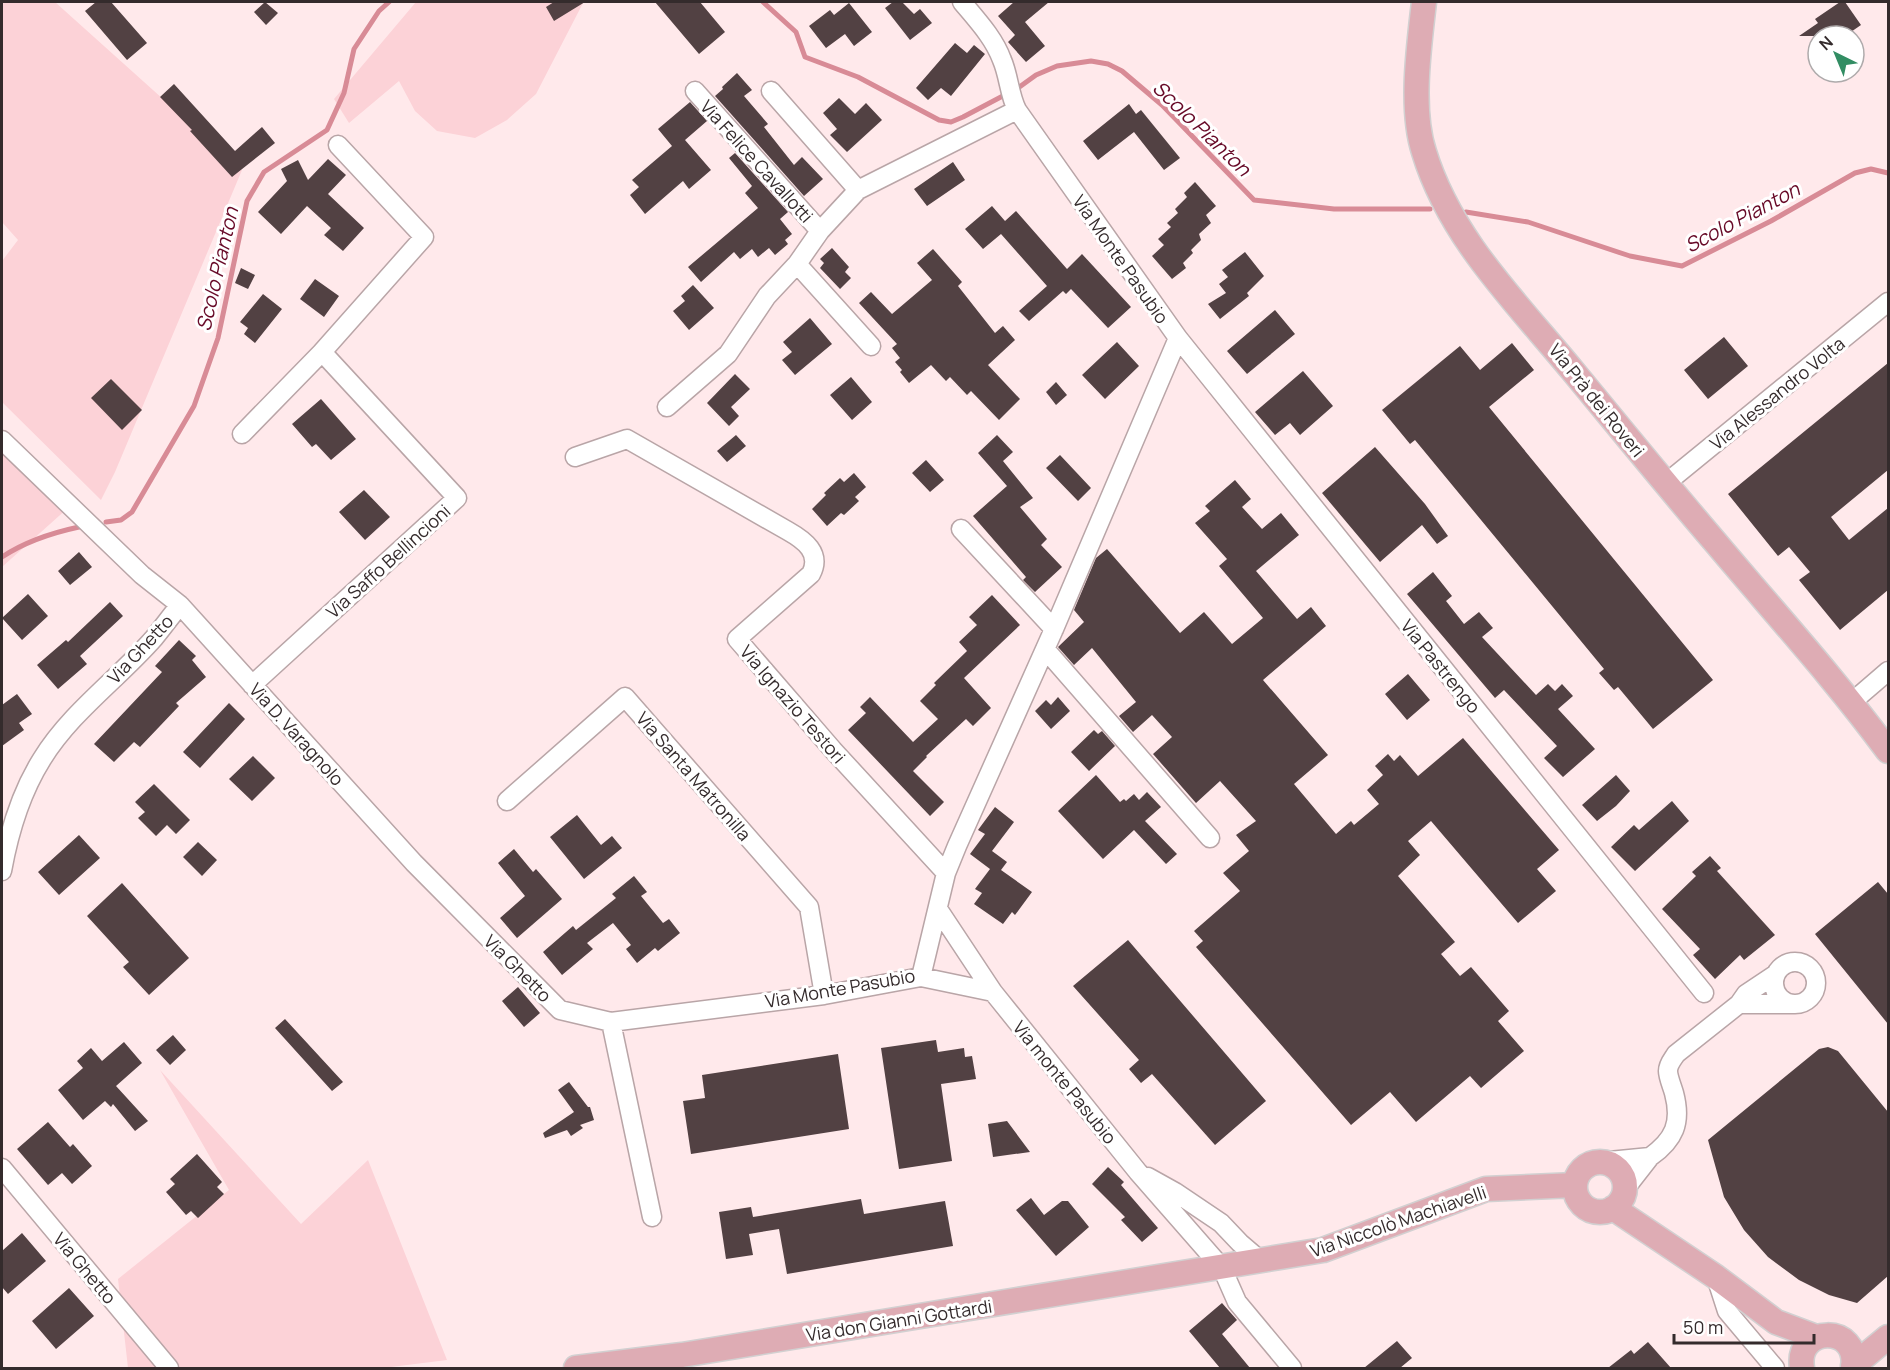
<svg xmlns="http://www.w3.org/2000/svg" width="1890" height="1370" font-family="Manrope,sans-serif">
<rect width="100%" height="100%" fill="#ffe9eb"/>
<path fill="#fcd2d7" d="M5 2H55L242 170 115 472 101 500 2 402V261L18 240 2 222V4Z
M416 2H582L583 3 536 94 507 120 475 138 437 131 415 111 399 81 349 123 334 99Z
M2 441 69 507 2 567Z
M160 1070 301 1224 368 1160 447 1360 383 1368H128L118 1279 229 1190Z"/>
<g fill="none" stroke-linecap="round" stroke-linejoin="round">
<path stroke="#d88b96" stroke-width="5" d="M763 2 796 32 805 57 858 77 939 120 951 122 963 117 1018 88 1036 75 1057 66 1091 61 1108 64 1122 71 1162 105 1254 200 1334 209H1430
M1466 212 1528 222 1630 256 1682 266 1771 221 1855 173 1871 169 1888 173
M106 522 121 520 132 512 194 406 218 338 247 201 264 172 327 130 344 93 354 49 379 11 389 2
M2 557C26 541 51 533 79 527"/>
</g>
<path fill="#524143" d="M96 2H111L147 43 127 60 85 11Z
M265 2 278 13 266 25 254 12Z
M554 2H585L554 21 546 7Z
M655 2H700L725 32 699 54Z
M893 2H902L914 14 920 9 932 23 910 40 885 8Z
M1014 2H1049L1025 22 1045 46 1026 62 1008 42 1015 35 998 16Z
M1840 2H1845L1861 25 1845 36H1799L1818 23 1815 19Z
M849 3 872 32 854 46 845 34 826 48 809 26 830 10 834 15Z
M955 43 967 53 974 45 985 54 951 96 941 88 928 100 916 88Z
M737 73 752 90 744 96 768 124 764 127 794 165 802 157 823 179 804 196 715 96 723 89 722 87Z
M174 84 235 151 262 127 275 143 232 177 190 131 192 130 160 97Z
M839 98 855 114 866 103 882 120 847 152 830 135 837 129 823 113Z
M690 102 707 121 685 140 711 170 689 189 683 181 645 214 630 195 639 187 632 180 672 146 658 129Z
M1129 104 1136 114 1141 110 1180 158 1164 170 1134 132 1098 160 1083 141Z
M735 153 788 212 780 219 792 234 785 240 788 244 775 255 769 248 758 257 752 249 740 259 734 252 701 282 688 267 758 208 745 193 752 186 729 158Z
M328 159 346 175 328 194 364 228 343 251 324 235 331 228 307 206 281 234 258 212 287 181 281 169 298 160 308 180Z
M953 162 965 180 927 206 914 189Z
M1195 182 1216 206 1206 215 1211 223 1199 234 1201 240 1191 250 1193 253 1183 263 1186 268 1172 279 1152 256 1164 245 1158 239 1171 227 1167 223 1178 213 1175 209 1187 197 1184 193Z
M992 206 1005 221 1016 211 1067 269 1082 254 1131 307 1108 328 1071 289 1066 294 1063 291 1029 321 1019 311 1047 286 1001 234 983 249 965 229Z
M832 248 849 267 845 272 851 278 840 289 820 268 824 263 820 259Z
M933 249 962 282 958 286 995 333 1003 326 1015 340 988 365 1020 399 999 420 971 391 967 395 950 377 946 381 931 365 909 383 900 372 902 370 895 362 900 358 892 348 897 344 859 303 871 292 892 314 932 280 917 263Z
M1245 252 1264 276 1247 293 1249 296 1220 319 1208 304 1226 293 1219 284 1228 277 1222 270Z
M241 268 255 275 248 289 235 283Z
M315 279 339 296 324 317 300 299Z
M693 285 714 308 689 330 673 311 685 301 681 296Z
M263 294 282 309 255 343 244 334 248 328 240 322Z
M1275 310 1295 334 1247 374 1227 351Z
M810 318 832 344 795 375 782 360 792 352 783 342Z
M1724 337 1748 366 1708 399 1684 370Z
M1117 342 1139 366 1105 399 1082 375Z
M1512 343 1534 370 1489 407 1713 680 1653 729 1618 687 1614 690 1599 673 1604 669 1415 440 1410 444 1382 410 1460 346 1480 370Z
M1888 363V470L1831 517 1849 540 1888 508V590L1840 630 1799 580 1810 572 1789 547 1778 556 1728 494Z
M1303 371 1333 406 1300 435 1290 423 1275 435 1255 412Z
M735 374 750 389 731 407 739 416 729 426 707 403Z
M851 377 872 402 852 420 830 395Z
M111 379 142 410 122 430 91 398Z
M1056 382 1067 395 1056 405 1046 392Z
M321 399 356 439 331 460 316 444 312 447 292 424Z
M736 435 746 446 727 462 717 451Z
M997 435 1013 452 1003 461 1033 498 1020 507 1047 539 1041 545 1062 567 1035 592 1023 580 1026 577 973 516 1007 486 978 453Z
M1375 447 1425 504 1448 536 1437 544 1422 525 1380 562 1322 493Z
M1060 455 1091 488 1078 501 1046 468Z
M926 460 944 480 930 492 912 473Z
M854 473 866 487 855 497 859 501 844 515 841 513 827 526 812 509 826 495 824 493 840 478 844 482Z
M1235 480 1251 499 1242 507 1262 529 1281 513 1299 535 1256 571 1297 619 1311 607 1326 626 1263 680 1328 755 1294 784 1336 834 1351 821 1354 825 1379 804 1367 790 1383 775 1375 766 1388 754 1394 761 1400 755 1418 776 1463 738 1559 850 1537 869 1556 891 1518 923 1431 821 1408 841 1420 855 1398 876 1455 942 1441 954 1460 976 1471 967 1509 1011 1498 1021 1524 1051 1481 1088 1470 1076 1416 1122 1390 1092 1351 1125 1196 947 1203 941 1194 931 1240 891 1223 873 1249 851 1236 835 1256 821 1220 781 1196 803 1153 754 1172 737 1152 715 1133 732 1119 716 1136 702 1092 648 1074 665 1058 647 1084 622 1074 610 1096 558 1107 549 1180 633 1204 612 1232 644 1263 618 1219 566 1227 559 1195 523 1210 511 1205 506Z
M364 490 390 517 365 540 339 512Z
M79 552 92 567 70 585 58 571Z
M1433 572 1452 596 1446 601 1464 624 1479 612 1493 628 1482 637 1536 695 1548 684 1555 691 1562 684 1573 696 1558 709 1595 749 1563 777 1544 758 1557 746 1504 690 1495 698 1407 594Z
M28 594 48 616 22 640 2 618Z
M992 595 1020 625 964 678 991 708 973 726 966 719 926 756 927 757 913 771 944 802 930 816 848 730 866 713 860 707 870 697 913 742 938 719 920 701 936 685 934 683 967 651 959 642 977 625 969 617Z
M110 602 123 616 80 656 87 664 58 689 37 665 66 640 68 642Z
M179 640 196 656 192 660 206 677 176 703 179 706 140 747 134 742 114 762 94 744 162 672 155 666Z
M1408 674 1430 700 1407 720 1385 694Z
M17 694 32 714 19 723 24 730 2 746V705Z
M1058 697 1070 711 1051 729 1035 711 1046 700 1051 705Z
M229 703 245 719 200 768 183 752Z
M1094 730 1098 734 1102 731 1115 746 1089 771 1071 752Z
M253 756 275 778 252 801 229 779Z
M1096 775 1120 802 1124 799 1126 801 1134 794 1139 800 1147 792 1161 807 1145 821 1177 854 1166 864 1134 830 1103 859 1058 811Z
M1616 775 1630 791 1616 806 1597 821 1582 805Z
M154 784 190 820 176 834 167 825 156 836 138 818 145 812 135 802Z
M1672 801 1689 821 1635 871 1611 847 1634 825 1639 830Z
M995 807 1014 822 992 851 1007 862 1001 870 1032 892 1015 915 1012 912 1003 924 974 904 982 893 975 889 990 869 970 854 985 834 978 830Z
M577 815 601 845 612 836 622 848 584 879 550 837Z
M79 835 100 858 59 895 38 872Z
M198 842 217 860 202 876 183 857Z
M514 849 533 872 536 869 562 899 517 938 500 918 525 896 498 863Z
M1710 856 1721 868 1717 871 1775 935 1744 960 1740 955 1715 979 1693 955 1700 949 1662 909 1696 876 1692 872Z
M634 876 647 892 641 896 663 923 669 919 680 933 658 951 655 948 637 963 626 949 631 945 613 923 587 943 593 949 562 975 543 952 573 926 576 930 616 898 612 894Z
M1878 882 1888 894V1024L1815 934Z
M122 883 189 958 149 995 123 967 129 962 87 916Z
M1128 940 1266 1101 1215 1145 1152 1074 1141 1083 1129 1069 1139 1060 1073 986Z
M518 987 540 1013 524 1027 502 1001Z
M285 1019 343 1082 332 1091 275 1028Z
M173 1035 186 1050 170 1065 156 1050Z
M936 1040 938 1052 964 1048 965 1057 972 1056 976 1079 941 1084 952 1161 899 1169 881 1048Z
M124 1042 142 1063 116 1086 148 1121 135 1131 113 1104 111 1107 105 1101 83 1120 58 1090 83 1068 77 1061 91 1048 102 1061Z
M1828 1047 1838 1051 1888 1112V1276L1857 1303 1829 1295 1799 1280 1768 1257 1744 1230 1724 1197 1708 1140 1819 1049Z
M838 1054 849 1129 691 1154 683 1101 705 1098 702 1075Z
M569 1082 588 1107H590L594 1120 580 1125 583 1128 571 1136 567 1130 545 1138 543 1133 574 1112 558 1090Z
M1007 1121 1030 1152 993 1157 988 1124Z
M48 1122 70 1147 73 1144 92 1166 72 1184 62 1173 48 1185 17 1149Z
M197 1154 222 1182 217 1187 224 1194 198 1218 191 1211 186 1215 166 1192 175 1184 170 1179Z
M1108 1167 1124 1182 1121 1185 1158 1228 1142 1242 1121 1220 1125 1217 1092 1184Z
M1031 1198 1044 1215 1062 1201H1068L1089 1227 1056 1256 1016 1210Z
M861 1199 864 1214 945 1201 953 1246 787 1274 779 1229 749 1234 753 1255 726 1259 719 1212 751 1207 753 1217Z
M22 1233 46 1261 8 1294 2 1287V1251Z
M69 1288 94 1316 56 1349 32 1321Z
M1222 1303 1237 1320 1222 1334 1250 1368H1220L1189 1331Z
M1397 1341 1412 1358 1400 1368H1364Z
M1648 1342 1671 1368H1608L1631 1350 1634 1354Z"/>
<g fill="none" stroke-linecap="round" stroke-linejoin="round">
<defs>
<path id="minor" d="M695 91 820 231
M771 91 858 190
M797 264 871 346
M1178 338 1704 993
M667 407 728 354 767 296 797 264 820 231 858 190 1017 110
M242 434 322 352
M2 440 142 575 180 605C171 616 163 627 154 638 118 679 71 712 42 759 20 794 9 832 2 871
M575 457 627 439 788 531C804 540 822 553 811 574L737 639 833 750 946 873
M1665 484 1888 302
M961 529 1054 629
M180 605 414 863 560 1010 611 1022
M1045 649 1210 838
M252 685 457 498 322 352 424 237 338 145
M1852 702 1888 671
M507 801 625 697 809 907 824 995
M938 909 993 992
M1774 983a21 21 0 1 1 42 0a21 21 0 1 1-42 0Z
M1776 974 1746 994 1739 1004H1790
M921 977 946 873 957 846 1054 629 1178 338 1017 110C1009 94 1009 76 1002 60 994 38 977 20 962 2
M1650 1157C1674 1140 1682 1123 1674 1093 1672 1086 1668 1077 1668 1071 1668 1064 1673 1059 1676 1054L1739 1004
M1599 1162 1650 1157 1625 1189
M2 1168 169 1368
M1148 1177 1175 1192 1221 1223 1240 1243 1261 1261
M652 1217 611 1022 824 995 921 977 993 992 1138 1172 1222 1268 1237 1302 1292 1368
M1716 1277 1727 1311 1775 1368"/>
<path id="major" d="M1424 2C1419 46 1410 109 1424 152 1450 238 1516 302 1572 370 1620 428 1667 486 1716 543 1774 612 1835 679 1888 751
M1575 1187a25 25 0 1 1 50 0a25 25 0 1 1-50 0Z
M1613 1208 1716 1277 1776 1322 1816 1337
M1853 1366 1888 1337
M576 1368 682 1355 1323 1250 1486 1189 1575 1185
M1802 1368C1795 1325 1860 1324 1853 1368"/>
</defs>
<use href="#minor" stroke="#b9a5a7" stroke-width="21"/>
<use href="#major" stroke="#d2d0d1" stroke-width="27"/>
<use href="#minor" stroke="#fff" stroke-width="18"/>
<use href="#major" stroke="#deacb4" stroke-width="24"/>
</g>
<g text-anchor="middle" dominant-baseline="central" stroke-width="6" stroke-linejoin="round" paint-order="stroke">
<g font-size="18" fill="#342b2c" stroke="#fff">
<text transform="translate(757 161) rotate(48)">Via Felice Cavallotti</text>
<text transform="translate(1121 259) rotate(55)">Via Monte Pasubio</text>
<text transform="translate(1777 393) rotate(-39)">Via Alessandro Volta</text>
<text transform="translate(1597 400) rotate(51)">Via Prà dei Roveri</text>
<text transform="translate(388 561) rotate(-42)">Via Saffo Bellincioni</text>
<text transform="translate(140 649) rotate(-47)">Via Ghetto</text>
<text transform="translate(1441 666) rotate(51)">Via Pastrengo</text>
<text transform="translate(793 704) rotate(49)">Via Ignazio Testori</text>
<text transform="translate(297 734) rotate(48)">Via D. Varagnolo</text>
<text transform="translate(694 776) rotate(49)">Via Santa Matronilla</text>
<text transform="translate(518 968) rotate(45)">Via Ghetto</text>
<text transform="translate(840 988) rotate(-10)">Via Monte Pasubio</text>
<text transform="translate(1065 1082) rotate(51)">Via monte Pasubio</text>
<text transform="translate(1398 1221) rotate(-19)">Via Niccolò Machiavelli</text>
<text transform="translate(85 1268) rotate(50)">Via Ghetto</text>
<text transform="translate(899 1320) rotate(-9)">Via don Gianni Gottardi</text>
</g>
<g font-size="20" font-style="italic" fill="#670927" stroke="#fff">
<text transform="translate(1202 128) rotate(44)">Scolo Pianton</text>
<text transform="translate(1742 217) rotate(-28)">Scolo Pianton</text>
<text transform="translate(217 269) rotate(-77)">Scolo Pianton</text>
</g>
</g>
<rect width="1890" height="1370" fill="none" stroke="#342b2c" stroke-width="6"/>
<g transform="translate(1836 54) rotate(317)"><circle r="28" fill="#ffffff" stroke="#aeaaab" stroke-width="1.5"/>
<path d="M0-4.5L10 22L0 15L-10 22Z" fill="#328d63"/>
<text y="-9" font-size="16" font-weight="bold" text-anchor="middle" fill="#342b2c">N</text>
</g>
<path d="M1674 1334v9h140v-9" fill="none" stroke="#342b2c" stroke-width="3"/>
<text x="1683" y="1334" font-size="18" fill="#342b2c" stroke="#ffffff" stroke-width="4.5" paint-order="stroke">50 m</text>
</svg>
